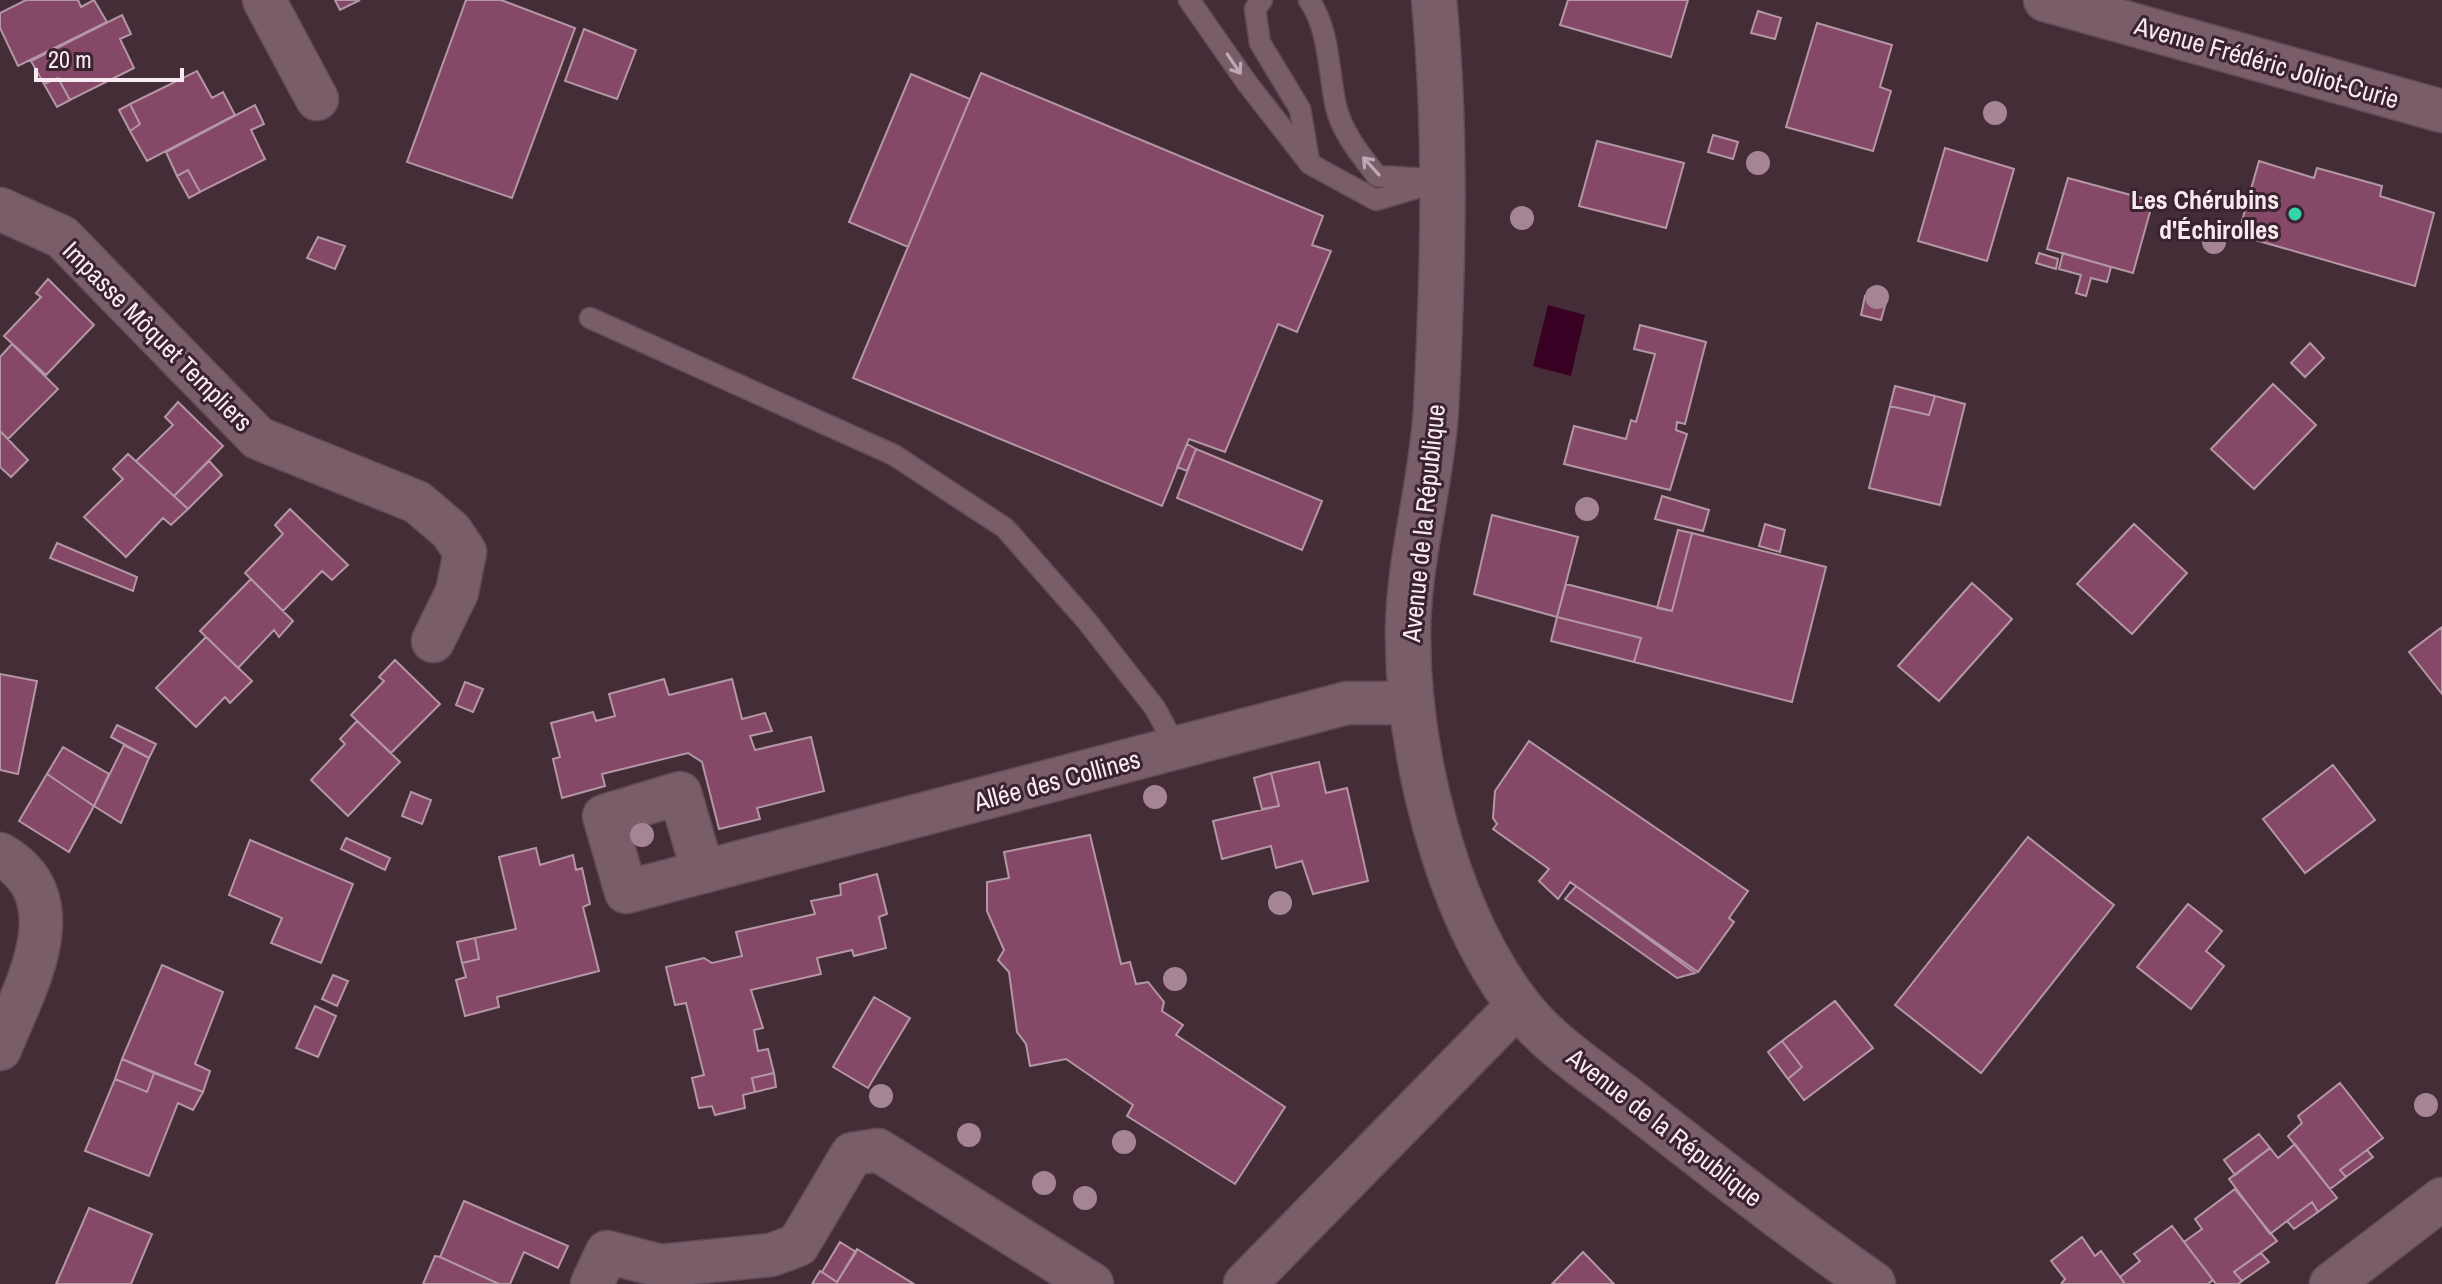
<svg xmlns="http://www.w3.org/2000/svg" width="2442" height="1284" font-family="'Archivo Narrow',sans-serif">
<rect width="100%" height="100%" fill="#452d38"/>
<path fill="#380123" d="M1548 305 1585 315 1571 376 1533 366Z"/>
<path fill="#864867" stroke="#b497a4" stroke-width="2" d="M26 0H78L81 7 94 0 107 22 18 66 0 28V13Z
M335 0H360L340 10Z
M466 0H501L575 28 512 198 407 162Z
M1568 0H1688L1671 57 1560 25Z
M1758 11 1781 18 1775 39 1751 33Z
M122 15 131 34 120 39 134 68 70 100 58 78 44 84 31 61Z
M1817 23 1892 45 1880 87 1891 91 1873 151 1786 127Z
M584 29 636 50 617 99 565 81Z
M197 71 212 98 223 92 235 115 147 161 130 131 140 124 130 104Z
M981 73 1323 216 1312 245 1331 251 1297 332 1278 324 1225 452 1189 439 1162 506 853 378Z
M911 74 970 99 908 247 849 222Z
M58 78 70 100 57 107 44 84Z
M130 104 140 124 130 131 119 110Z
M255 105 264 124 251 130 265 159 200 192 188 170 177 176 166 152Z
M1713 135 1738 142 1733 159 1708 152Z
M1597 141 1684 163 1666 228 1579 206Z
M1945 148 2014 169 1987 261 1918 241Z
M2259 161 2314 178 2317 168 2382 186 2380 196 2434 213 2415 286 2238 235Z
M188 170 200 192 189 198 177 176Z
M2068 178 2153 201 2133 273 2047 249Z
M318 237 345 246 335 269 307 258Z
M2039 253 2058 259 2056 269 2036 263Z
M2063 253 2111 267 2107 282 2091 278 2086 296 2076 293 2081 275 2059 269Z
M48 279 94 325 46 375 4 336 41 297 36 293Z
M1865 296 1886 302 1881 320 1861 315Z
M1640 325 1706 342 1685 424 1677 422 1676 430 1687 434 1670 490 1564 464 1574 426 1626 439 1631 420 1636 422 1655 354 1634 349Z
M2310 343 2324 358 2305 377 2291 363Z
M12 344 58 389 8 439 0 431V357Z
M2273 384 2316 425 2254 489 2211 449Z
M1895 386 1935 396 1929 415 1890 406Z
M1935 396 1965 404 1940 505 1869 488 1890 406 1929 415Z
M178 402 223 446 174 496 136 461 173 425 165 417Z
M0 431 28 460 11 477 0 467Z
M1187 444 1196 449 1187 471 1177 467Z
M1196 449 1322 501 1302 550 1177 498Z
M128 454 188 509 171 525 163 518 126 557 84 517 123 479 113 469Z
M209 461 222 475 188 509 174 496Z
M1662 496 1709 510 1703 531 1655 519Z
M290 509 348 565 332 580 322 571 283 611 245 573 283 534 275 525Z
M1492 515 1578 537 1557 617 1474 594Z
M1765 524 1785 530 1780 552 1759 546Z
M2134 524 2187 573 2132 634 2077 584Z
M1678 530 1692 533 1672 611 1657 608Z
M1692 533 1826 567 1792 702 1634 662 1641 638 1557 617 1566 584 1672 611Z
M57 543 137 577 133 591 50 558Z
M251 579 293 621 279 637 274 630 238 668 200 631Z
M1972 583 2012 619 1939 701 1898 666Z
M1557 617 1641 638 1634 662 1551 641Z
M2442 627V694L2409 652Z
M206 637 252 681 230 703 225 697 196 727 156 688Z
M395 660 440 704 391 753 351 715 384 681 379 677Z
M0 674 37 681 18 774 0 770Z
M664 679 669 695 732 679 742 719 765 713 772 731 750 736 755 750 811 737 824 791 757 808 760 819 719 829 702 762 688 753 602 774 605 786 562 798 553 759 560 757 551 723 593 712 596 721 615 716 609 694Z
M465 682 483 689 473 712 456 705Z
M357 721 400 762 348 816 311 780 345 744 340 739Z
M117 725 156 744 149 758 111 737Z
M1529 741 1748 891 1729 918 1734 922 1698 972 1570 882 1558 899 1539 881 1549 869 1493 829 1497 824 1493 818 1495 791Z
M124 745 149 758 121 823 94 806Z
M63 747 109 774 94 806 47 774Z
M1319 762 1326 793 1347 788 1368 881 1313 894 1302 861 1276 868 1271 846 1222 859 1213 821 1279 806 1271 773Z
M2333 765 2375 820 2305 873 2263 819Z
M1271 773 1279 806 1262 809 1254 778Z
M47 774 94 806 69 852 19 821Z
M411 792 431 800 422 824 402 816Z
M1090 835 1121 964 1130 962 1136 984 1148 982 1164 1002 1162 1011 1183 1025 1176 1035 1285 1107 1235 1184 1127 1116 1133 1105 1066 1059 1030 1066 1026 1044 1017 1032 1009 972 998 960 1004 950 987 911V882L1009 878 1004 852Z
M2028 837 2114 905 1981 1073 1895 1005Z
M346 838 390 858 385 870 341 849Z
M250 840 353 884 321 963 271 943 282 918 229 895Z
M536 848 540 865 573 855 576 870 582 868 590 904 583 907 599 971 497 997 499 1007 465 1016 456 980 466 977 462 963 479 959 475 938 516 929 499 857Z
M877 874 887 914 879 917 886 948 854 956 852 950 817 958 821 974 751 990 763 1028 754 1030 758 1051 768 1049 774 1073 752 1078 755 1092 743 1095 745 1108 715 1115 712 1106 699 1108 692 1078 704 1075 686 1003 675 1005 666 967 704 958 712 963 742 956 736 932 815 914 811 901 841 895 840 884Z
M1576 886 1695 973 1677 978 1565 899Z
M2188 904 2222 931 2206 951 2224 966 2191 1009 2137 967Z
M475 938 479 959 462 963 457 942Z
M162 965 223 992 195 1064 210 1071 203 1092 122 1059Z
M333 975 348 981 337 1006 322 999Z
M874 997 910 1018 868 1088 833 1067Z
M1835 1001 1873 1048 1804 1100 1788 1079 1802 1067 1782 1041Z
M315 1006 336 1016 318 1057 296 1048Z
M1782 1041 1802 1067 1788 1079 1768 1052Z
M122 1059 154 1073 147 1092 115 1079Z
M154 1073 203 1092 193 1110 178 1103 149 1176 85 1151 115 1079 147 1092Z
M774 1073 776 1087 755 1092 752 1078Z
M2340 1083 2383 1138 2340 1170 2346 1177 2330 1189 2288 1136 2302 1123 2298 1116Z
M2259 1134 2270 1148 2235 1175 2224 1160Z
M2295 1144 2337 1198 2318 1212 2312 1202 2270 1234 2229 1179 2270 1148 2278 1158Z
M2367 1150 2373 1157 2346 1177 2340 1170Z
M2235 1189 2277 1241 2234 1272 2242 1281 2238 1284H2216L2184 1242 2202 1229 2195 1219Z
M464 1201 568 1246 558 1268 524 1252 510 1284H499L440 1257Z
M2312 1202 2318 1212 2294 1229 2287 1221Z
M89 1208 152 1234 131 1284H56Z
M2172 1226 2213 1280 2208 1284H2125L2120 1277 2140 1261 2134 1254Z
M2082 1237 2095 1256 2101 1251 2125 1284H2061L2065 1279 2051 1261Z
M840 1242 856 1252 837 1282 822 1272Z
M857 1249 914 1284H812L820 1271 837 1282Z
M1583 1252 1614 1284H1552Z
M2261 1253 2269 1262 2242 1281 2234 1272Z
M435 1256 440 1257 499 1284H423Z"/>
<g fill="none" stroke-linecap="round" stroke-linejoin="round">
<defs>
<path id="lane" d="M1189 0 1247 83 1310 164 1376 200 1444 180
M1262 0 1255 9 1260 43 1300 109 1309 161
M1309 0C1330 31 1328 71 1336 107 1343 134 1360 154 1377 176L1428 179
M590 318 894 455 1005 528 1086 620 1155 708 1176 747"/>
<path id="street" d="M264 0 317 99
M2045 0 2442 111
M0 209 62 237 258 438 417 502 451 531 465 552 457 592 433 641
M0 854C78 899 25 986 0 1049
M703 872 680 793 604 816 626 892 1347 703H1413
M592 1284 607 1252 661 1266 771 1255 798 1245 852 1154 878 1150 1092 1284
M1245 1284 1518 1005
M2331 1284 2442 1199"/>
<path id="secondary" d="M1434 0C1447 136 1443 273 1436 409 1432 482 1409 556 1408 630 1407 749 1445 908 1517 1003 1547 1044 1596 1074 1635 1105 1713 1166 1791 1227 1873 1284"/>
</defs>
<use href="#lane" stroke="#614c56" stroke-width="23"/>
<use href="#street" stroke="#614c56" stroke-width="45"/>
<use href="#secondary" stroke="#614c56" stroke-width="47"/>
<use href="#lane" stroke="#795e6a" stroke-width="20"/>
<use href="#street" stroke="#795e6a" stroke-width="42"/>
<use href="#secondary" stroke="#795e6a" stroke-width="44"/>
</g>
<g fill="#a58594">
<circle cx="1995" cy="113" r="12"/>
<circle cx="1758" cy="163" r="12"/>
<circle cx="1522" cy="218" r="12"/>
<circle cx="2214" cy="242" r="12"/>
<circle cx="1877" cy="297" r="12"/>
<circle cx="1587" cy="509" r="12"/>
<circle cx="1155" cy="797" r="12"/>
<circle cx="642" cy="835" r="12"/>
<circle cx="1280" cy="903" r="12"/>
<circle cx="1175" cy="979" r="12"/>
<circle cx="881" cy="1096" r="12"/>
<circle cx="2426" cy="1105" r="12"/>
<circle cx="969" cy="1135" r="12"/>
<circle cx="1124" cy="1142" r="12"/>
<circle cx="1044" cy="1183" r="12"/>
<circle cx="1085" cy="1198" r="12"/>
</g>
<defs><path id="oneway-shaft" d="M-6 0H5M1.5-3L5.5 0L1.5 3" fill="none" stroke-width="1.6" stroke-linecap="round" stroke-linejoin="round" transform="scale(2)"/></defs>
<g stroke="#bfaab4">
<use href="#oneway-shaft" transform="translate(1234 64) rotate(56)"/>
<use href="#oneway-shaft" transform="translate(1371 166) rotate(-132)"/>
</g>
<circle fill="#33d4a8" stroke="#3a232e" stroke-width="3" cx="2295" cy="214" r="8"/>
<g text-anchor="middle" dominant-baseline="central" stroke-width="6" stroke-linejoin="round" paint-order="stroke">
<g font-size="26" fill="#f9e9f0" stroke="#3a232e">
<text transform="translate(2267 62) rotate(16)">Avenue Frédéric Joliot-Curie</text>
<text transform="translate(158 336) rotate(45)">Impasse Môquet Templiers</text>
<text transform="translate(1423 523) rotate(-84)">Avenue de la République</text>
<text transform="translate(1057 780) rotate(-15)">Allée des Collines</text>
<text transform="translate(1665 1127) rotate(38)">Avenue de la République</text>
</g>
<g font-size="26" font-weight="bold" fill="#f9e9f0" stroke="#3a232e" text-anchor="end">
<text x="2279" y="199">Les Chérubins<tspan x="2279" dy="30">d'Échirolles</tspan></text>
</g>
</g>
<path d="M36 68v12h146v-12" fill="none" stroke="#f9e9f0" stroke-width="4"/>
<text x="48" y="68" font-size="24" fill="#f9e9f0" stroke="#3a232e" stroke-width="6" paint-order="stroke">20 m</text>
</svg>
